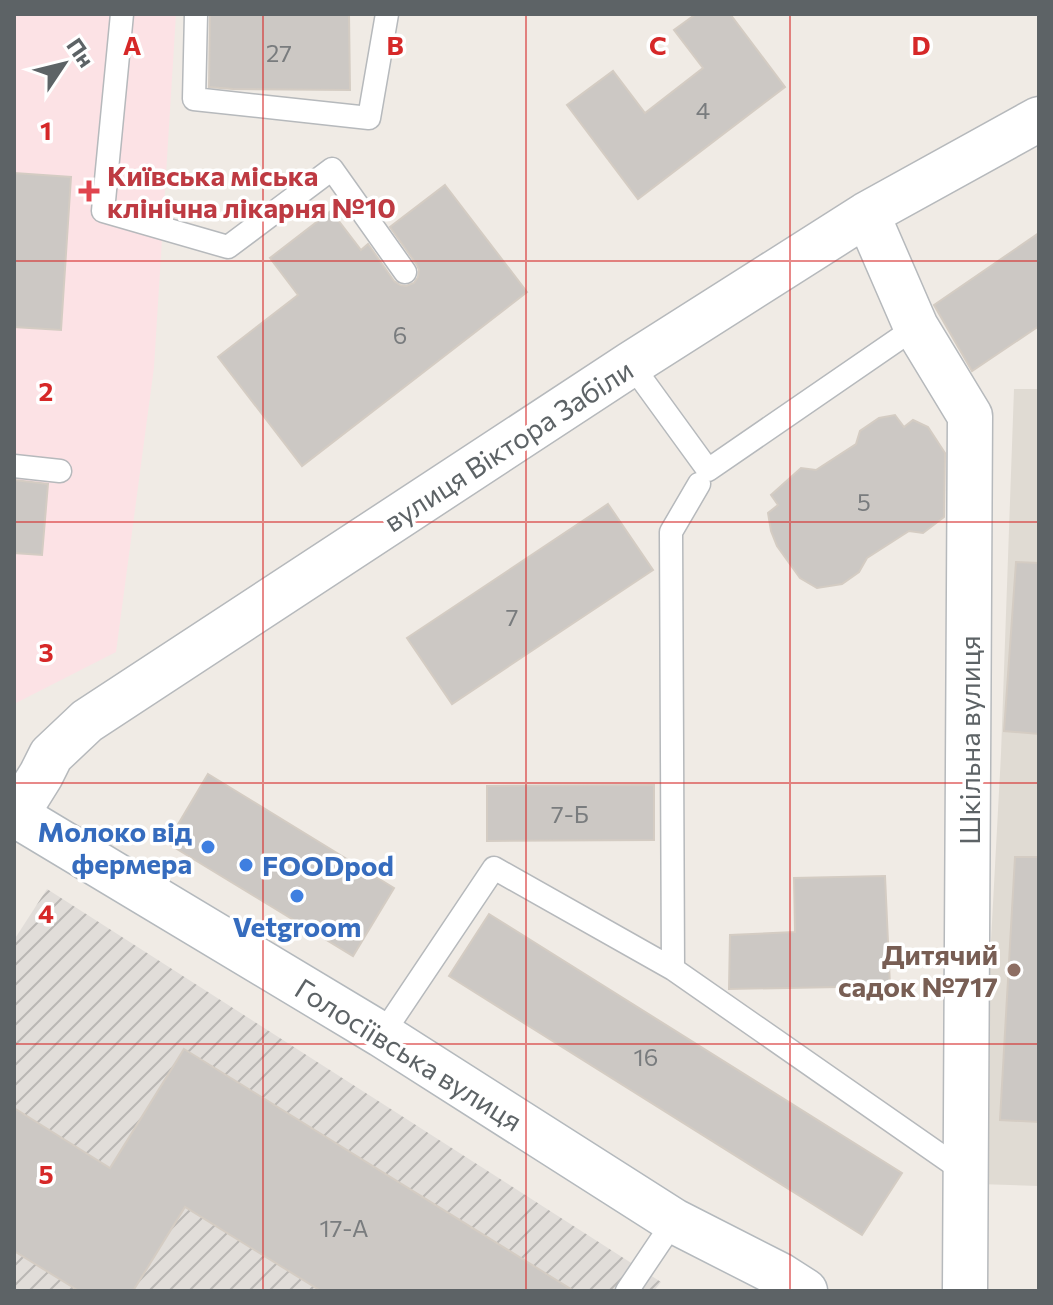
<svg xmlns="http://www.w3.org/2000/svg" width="1053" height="1305" font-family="Commissioner,sans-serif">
<defs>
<pattern id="industrial-furrows" width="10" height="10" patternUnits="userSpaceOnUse" patternTransform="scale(2)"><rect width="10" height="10" fill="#e1ddd9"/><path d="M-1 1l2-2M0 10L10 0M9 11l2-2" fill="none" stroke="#bab7b4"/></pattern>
</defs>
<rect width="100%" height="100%" fill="#f0ebe5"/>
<path fill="url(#industrial-furrows)" d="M47 889 661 1282 654 1291H14V940Z"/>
<path fill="#e0dbd3" d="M1014 389H1039V1186L978 1184 1001 754Z"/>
<path fill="#fce2e5" d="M14 14H176L154 367 116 652 14 704Z"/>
<path fill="#ccc8c4" stroke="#d4ccc3" stroke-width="2" d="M210 14H349L350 90 233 89 209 87Z
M696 14H730L785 87 638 199 567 105 613 71 645 113 703 68 674 30Z
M14 173 71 177 61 330 14 327Z
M445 185 527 292 302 466 218 357 298 295 270 258 331 211 361 250 368 244 394 281 400 285 406 286 414 283 418 277 419 270 417 265 390 227Z
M1039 233V326L972 371 934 305Z
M895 415 904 427 913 420 928 427 945 453 944 517 923 533 909 531 867 558 859 572 842 584 817 588 800 578 777 546 771 531 768 513 778 505 771 495 801 468 816 470 856 444 860 431 879 418Z
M14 480 48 484 42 555 14 553Z
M608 504 653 570 452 704 407 638Z
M1016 562 1039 563V734L1004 731Z
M208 774 394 888 353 956 167 843Z
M654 785V840L487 841V786Z
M1015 857H1039V1122L1000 1120Z
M885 876 890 986 729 989 730 935 795 932 794 878Z
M489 914 902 1173 862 1235 449 976Z
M184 1049 574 1291H321L185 1207 133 1291H79L14 1251V1108L110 1168Z"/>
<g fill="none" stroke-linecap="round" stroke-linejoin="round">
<defs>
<path id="service" d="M122 14 103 211 228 247 332 169 405 272
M196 14 194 99 369 118 387 14
M631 364 708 470 916 327
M14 466 60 471
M699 484 671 532 673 969 966 1173
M382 1035 494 868 673 969
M627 1291 674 1221"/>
<path id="minor" d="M867 214 916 327 970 416 965 1291
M16 815 41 775 51 755 87 721 631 364 867 214 1039 119"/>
<path id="secondary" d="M14 814 382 1035 674 1221 780 1275 805 1291"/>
</defs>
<use href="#service" stroke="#b6b9bc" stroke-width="25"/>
<use href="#minor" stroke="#b6b9bc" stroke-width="47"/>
<use href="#secondary" stroke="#b4b9bd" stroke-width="47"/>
<use href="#service" stroke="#fff" stroke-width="22"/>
<use href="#minor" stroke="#fff" stroke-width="44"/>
<use href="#secondary" stroke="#fff" stroke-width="44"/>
</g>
<path fill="none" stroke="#d62828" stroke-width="2" stroke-opacity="0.55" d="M263 14V1291M526 14V1291M790 14V1291M14 261H1039M14 522H1039M14 783H1039M14 1044H1039"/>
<path fill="#e0444e" stroke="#fff" stroke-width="3" d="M85 179h8v8h8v8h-8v8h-8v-8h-8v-8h8z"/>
<g fill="#3f7fe0" stroke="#fff" stroke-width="3">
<circle cx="208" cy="847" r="8"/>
<circle cx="246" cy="865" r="8"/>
<circle cx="297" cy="896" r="8"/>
</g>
<circle fill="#8d6e63" stroke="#fff" stroke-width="3" cx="1014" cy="970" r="8"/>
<g text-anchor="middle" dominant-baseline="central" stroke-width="7" stroke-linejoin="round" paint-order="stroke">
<g font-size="24" fill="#797c7e">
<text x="279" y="52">27</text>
<text x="703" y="109">4</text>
<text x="400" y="334">6</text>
<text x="864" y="501">5</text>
<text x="512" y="616">7</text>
<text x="570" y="813">7-Б</text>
<text x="646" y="1056">16</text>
<text x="344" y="1227">17-А</text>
</g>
<g font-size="28" font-weight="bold" fill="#be3a42" stroke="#fff" text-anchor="start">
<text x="107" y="175">Київська міська<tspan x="107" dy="32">клінічна лікарня №10</tspan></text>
</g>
<g font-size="28" fill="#5d6366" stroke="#fff">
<text transform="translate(508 445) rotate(-33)">вулиця Віктора Забіли</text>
<text transform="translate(969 740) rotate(-90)">Шкільна вулиця</text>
<text transform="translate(409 1054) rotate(32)">Голосіївська вулиця</text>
</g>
<g font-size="28" font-weight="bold" fill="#366cbe" stroke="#fff" text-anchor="end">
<text x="192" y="831">Молоко від<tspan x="192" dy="32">фермера</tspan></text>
<text x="262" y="865" text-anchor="start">FOODpod</text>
<text x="297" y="926" text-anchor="middle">Vetgroom</text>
</g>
<g font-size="28" font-weight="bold" fill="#785e54" stroke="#fff" text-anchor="end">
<text x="998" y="954">Дитячий<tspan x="998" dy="32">садок №717</tspan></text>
</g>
</g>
<g font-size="26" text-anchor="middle" font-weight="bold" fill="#d62828" stroke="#fff" stroke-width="7" stroke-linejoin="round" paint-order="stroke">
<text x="132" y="55">A</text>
<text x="395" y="55">B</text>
<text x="658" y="55">C</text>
<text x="921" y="55">D</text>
<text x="46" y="140">1</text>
<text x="46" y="401">2</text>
<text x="46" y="662">3</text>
<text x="46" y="923">4</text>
<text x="46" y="1184">5</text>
</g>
<rect width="1053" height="1305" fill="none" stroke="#5d6366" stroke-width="32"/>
<g transform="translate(64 64) rotate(55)" stroke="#ffffff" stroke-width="6" paint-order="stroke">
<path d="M0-6L14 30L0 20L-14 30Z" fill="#5d6366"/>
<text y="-12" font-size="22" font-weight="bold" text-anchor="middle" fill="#5d6366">Пн</text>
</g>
</svg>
